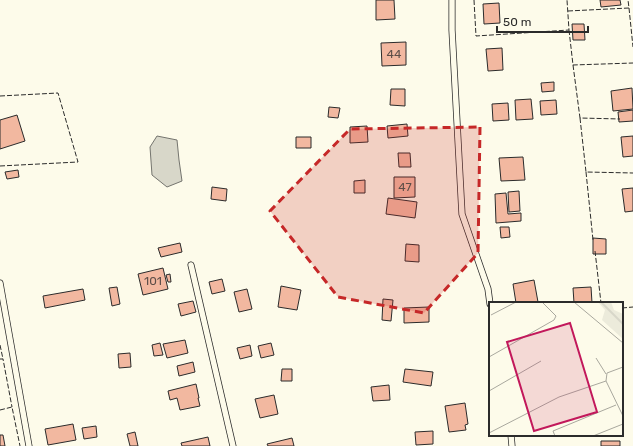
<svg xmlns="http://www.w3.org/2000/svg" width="633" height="446" font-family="Rubik,sans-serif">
<rect width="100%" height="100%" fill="#fdfbea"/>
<path fill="#d8d7c9" stroke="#74746e" d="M157 136 177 140 179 160 182 181 167 187 152 175 150 147Z"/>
<path fill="#f2b8a0" stroke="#2b2b2b" d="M376 0H394L395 19 376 20Z
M600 0H620L621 5 601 7Z
M499 3 500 23 484 24 483 4Z
M572 24H584L585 40H573Z
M406 42V65L382 66 381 43Z
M502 48 503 70 488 71 486 49Z
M554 82V91L542 92 541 83Z
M632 88 633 109 613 111 611 91Z
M391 89H405V106L390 105Z
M531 99 533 119 516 120 515 100Z
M556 100 557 114 541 115 540 101Z
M508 103 509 120 493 121 492 104Z
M329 107 340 108 338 118 328 117Z
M633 110V121L619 122 618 112Z
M17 115 25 141 0 149V120Z
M407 124 408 136 388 138 387 126Z
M367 126 368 142 350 143V127Z
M633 136V156L623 157 621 137Z
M296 137H311V148H296Z
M398 153H410L411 167H399Z
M523 157 525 180 501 181 499 158Z
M18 170 19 177 7 179 5 172Z
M394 177H415V197L394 198Z
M365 180V193H354V181Z
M212 187 227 189 226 201 211 199Z
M633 188V211L625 212 622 189Z
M519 191 520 211 509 212 508 192Z
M506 193 508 214 521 213V221L496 223 495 194Z
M388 198 417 202 415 218 386 214Z
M500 227H509L510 237 501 238Z
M593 238 606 239V254H593Z
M180 243 182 252 161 257 158 248Z
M406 244 419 245V262L405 261Z
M163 268 168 289 143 295 138 274Z
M170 274 171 282H168L166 275Z
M222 279 225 291 212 294 209 282Z
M534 280 538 302 531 303H516L513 284Z
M281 286 301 290 297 310 278 307Z
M117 287 120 304 112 306 109 288Z
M591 287 592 303H574L573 288Z
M83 289 85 300 45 308 43 296Z
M247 289 252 309 239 312 234 292Z
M383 299 393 300 391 321 382 320Z
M193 301 196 312 181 316 178 304Z
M429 307V322L404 323V308Z
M185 340 188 353 167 358 163 344Z
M160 343 163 355 154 356 152 345Z
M271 343 274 355 261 358 258 346Z
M250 345 252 356 240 359 237 348Z
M130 353 131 367 119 368 118 354Z
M193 362 195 372 179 376 177 366Z
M282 369H292V381H281Z
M405 369 433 372 431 386 403 382Z
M196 384 199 398H198L200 406 180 410 177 398 170 400 168 391Z
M389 385 390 400 373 401 371 387Z
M274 395 278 414 260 418 255 399Z
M465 403 468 424 465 425 466 430 449 432 445 406Z
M73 424 76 440 48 445 45 429Z
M96 426 97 437 84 439 82 428Z
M433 431V444L416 445 415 432Z
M135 432 138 446H130L127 434Z
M0 435H3L5 446H0Z
M208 437 210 446H182L181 443Z
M292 438 294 446H268L267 444Z
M601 441H620V446H601Z"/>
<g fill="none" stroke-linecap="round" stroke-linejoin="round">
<defs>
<path id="service" d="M452 0V30L462 214 488 289 490 304
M191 265 233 446
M0 283 29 446
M511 435 512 446"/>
</defs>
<use href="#service" stroke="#2b2b2b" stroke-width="7"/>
<use href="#service" stroke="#fdfbea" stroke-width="5.5"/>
<path stroke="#2b2b2b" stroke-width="1" stroke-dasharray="5 2" stroke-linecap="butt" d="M474 0 476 36 569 30 567 0
M629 8 633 47
M568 11 629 8 628 0
M569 30 573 65 633 63
M573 65 580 118 620 119
M0 96 58 93 78 162 0 166
M580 118 586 172 633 173
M586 172 593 240
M595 251 601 303
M622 308 633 307
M0 345 3 359
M0 359H3L12 407
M0 410 12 407 20 446"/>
</g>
<path fill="#c62828" fill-opacity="0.2" stroke="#c62828" stroke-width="3" stroke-dasharray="8 5" stroke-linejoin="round" d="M480 127 478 253 424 313 338 297 270 211 350 129Z"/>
<g text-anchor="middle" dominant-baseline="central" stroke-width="3" stroke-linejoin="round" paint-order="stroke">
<g font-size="12" fill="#5d4e48">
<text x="394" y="54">44</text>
<text x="405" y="187">47</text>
<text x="153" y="281">101</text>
</g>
</g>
<g transform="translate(489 302)">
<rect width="134" height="134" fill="#fdfbea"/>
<path d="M109 0H122L125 8 134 12V37L113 18 116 8Z" fill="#ecebdb"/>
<path fill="none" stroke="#d8d7c9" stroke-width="2" d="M112 0 134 22"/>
<path fill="none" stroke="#a9a89e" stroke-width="1" d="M85 0 134 41M2 13 27 0M0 55 65 18 67 14 53 0M107 56 117 72M134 65 118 71 117 79 134 114M0 89 52 59M0 131 70 95 117 79M66 134 64 129 127 103M104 134 134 122"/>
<path fill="#c2185b" fill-opacity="0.15" stroke="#c2185b" stroke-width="2" d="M81 21 108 110 45 129 18 40Z"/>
<rect width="134" height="134" fill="none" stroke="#2b2b2b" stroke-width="2"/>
</g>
<path d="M497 26v6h91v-6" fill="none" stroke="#2b2b2b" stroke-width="2"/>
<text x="503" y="26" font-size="12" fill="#2b2b2b" stroke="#fdfbea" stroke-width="3" paint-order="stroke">50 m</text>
</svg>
